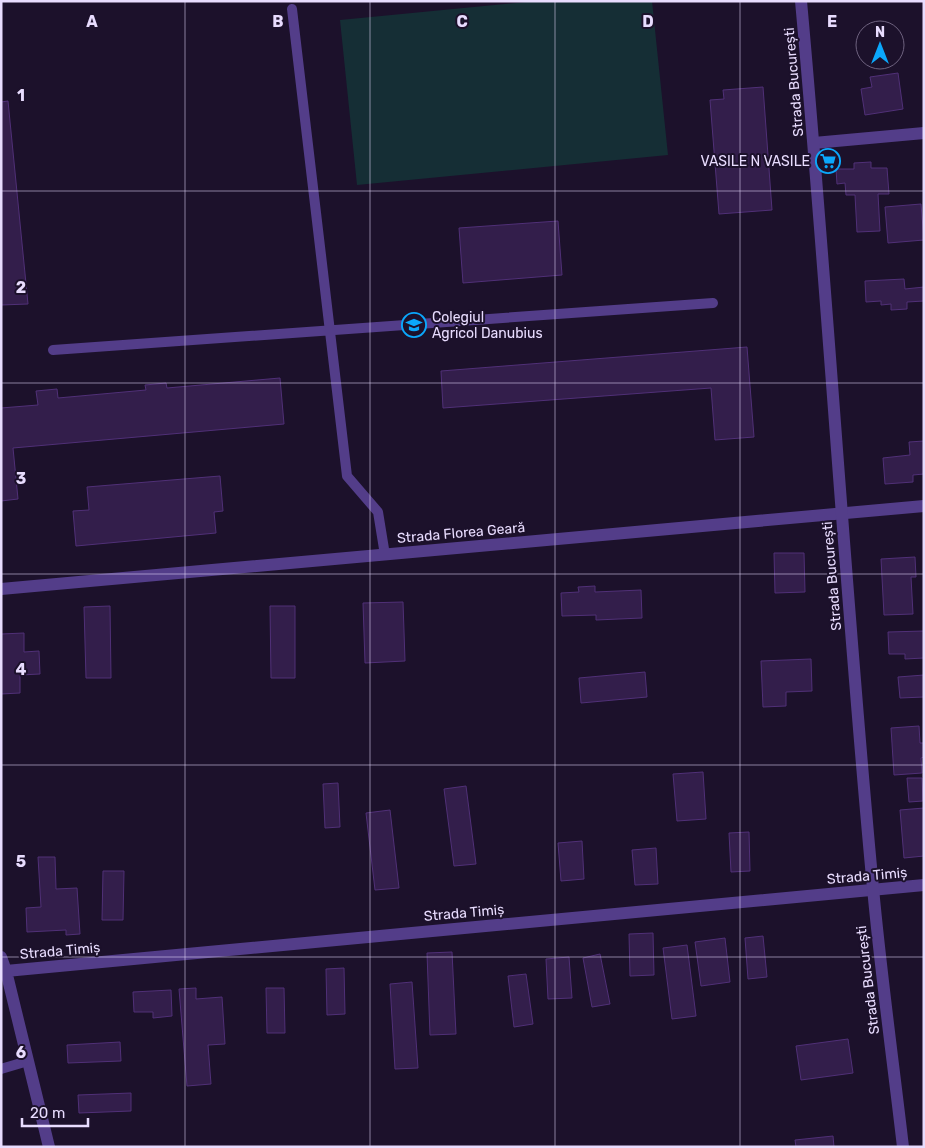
<svg xmlns="http://www.w3.org/2000/svg" width="925" height="1148" font-family="Rubik,sans-serif">
<rect width="100%" height="100%" fill="#1c112b"/>
<path fill="#152e35" d="M537 1H652L668 155 357 185 340 20Z"/>
<path fill="#331e4b" stroke="#503077" d="M898 73 903 109 865 115 861 89 872 87 870 77Z
M763 87 772 210 719 214 710 100 724 99 723 90Z
M8 101 28 304 1 305V102Z
M871 162V168H887L889 194H878L880 231 857 232 855 195H846L845 183 837 184 836 169H854V163Z
M921 204 924 240 888 243 885 207Z
M558 221 562 275 463 283 459 228Z
M904 279 905 289 924 287V301L907 302V309L891 310V304L881 305V301L866 302 865 281Z
M747 347 754 437 715 440 711 388 443 408 441 371Z
M280 378 284 424 13 448 18 499 1 501V408L38 405 36 391 57 389 58 398 146 390 145 385 166 383 167 388Z
M924 441V474L913 475V482L885 484 883 458 910 455 909 442Z
M220 476 223 511 214 512 216 533 76 546 73 511 89 510 87 487Z
M774 553H804L805 592 775 593Z
M915 557 916 577H911L913 614 884 615 881 559Z
M595 586V592L641 590 642 618 596 620V615L562 616 561 593 579 592 578 587Z
M403 602 405 661 365 663 363 603Z
M110 606 111 678H86L84 607Z
M270 606H295V678H271Z
M924 631V658L905 659V654H889L888 632Z
M24 633V652L39 651 40 674 20 675V693L1 694V634Z
M811 659 812 691 786 692V706L763 707 761 661Z
M645 672 647 697 581 703 579 678Z
M924 675V697L900 698 898 677Z
M919 726 920 743H924V757L921 758 922 773 894 775 891 728Z
M703 772 706 819 677 821 673 774Z
M907 778H922L923 801 909 802Z
M338 783 340 827 325 828 323 784Z
M466 786 476 864 454 866 444 789Z
M924 808V856L904 858 900 810Z
M390 810 399 888 375 890 366 813Z
M749 832 750 871 731 872 729 833Z
M582 841 584 879 561 881 558 843Z
M656 848 658 884 635 885 632 850Z
M38 857H55L56 889 77 888 80 934 66 935V930L27 932 26 908 41 907Z
M103 871H124L123 920H102Z
M653 933 654 975 630 976 629 934Z
M763 936 767 977 748 979 745 938Z
M725 938 730 982 701 986 695 942Z
M687 945 696 1016 672 1019 663 948Z
M452 952 456 1034 430 1035 427 953Z
M600 954 610 1004 592 1007 583 958Z
M569 957 572 998 548 999 546 959Z
M344 968 345 1014 327 1015 326 969Z
M526 974 533 1024 514 1027 508 976Z
M412 982 418 1068 395 1069 390 984Z
M196 988V999L222 997 225 1044 208 1045 211 1084 187 1086 179 989Z
M266 988H284L285 1033H267Z
M171 990 172 1016 153 1018V1012H134L133 992Z
M848 1039 853 1073 801 1080 796 1046Z
M120 1042 121 1061 68 1063 67 1045Z
M131 1093V1111L79 1113 78 1095Z
M833 1136 834 1147H796L795 1140Z"/>
<g fill="none" stroke-linecap="round" stroke-linejoin="round">
<path stroke="#533d89" stroke-width="10" d="M292 9 347 476 378 512 385 555
M53 350 713 303
M1 1069 28 1061"/>
<path stroke="#533d89" stroke-width="12" d="M814 143 924 133
M1 589 924 506
M1 957 6 971 49 1147
M6 971 924 885"/>
<path stroke="#533d89" stroke-width="12" d="M801 1C828 297 845 593 873 888 881 975 893 1061 903 1147"/>
</g>
<path fill="none" stroke="#e8dcfe" stroke-width="1" stroke-opacity="0.55" d="M185 1V1147M370 1V1147M555 1V1147M740 1V1147M1 191H924M1 383H924M1 574H924M1 765H924M1 957H924"/>
<defs>
<symbol id="supermarket-ring" viewBox="-11 -11 22 22"><circle r="9.5" fill="#1c112b" stroke="#0ba7fb" stroke-width="1.5"/><path d="M-6-5.5h2.5l.6 2H6L4.5 2H-2.5L-4.4-4H-6ZM-1.5 3.2a1.3 1.3 0 1 0 .1 0ZM3 3.2a1.3 1.3 0 1 0 .1 0Z" fill="#0ba7fb"/></symbol>
<symbol id="university-ring" viewBox="-11 -11 22 22"><circle r="9.5" fill="#1c112b" stroke="#0ba7fb" stroke-width="1.5"/><path d="M0-5L7-2L0 1L-7-2ZM-4 1L0 2.5L4 1V4Q0 6-4 4Z" fill="#0ba7fb"/></symbol>
</defs>
<g fill-rule="evenodd">
<use href="#supermarket-ring" x="814" y="147" width="28" height="28"/>
<use href="#university-ring" x="400" y="311" width="28" height="28"/>
</g>
<g text-anchor="middle" dominant-baseline="central" stroke-width="4" stroke-linejoin="round" paint-order="stroke">
<g font-size="14" fill="#e8dcfe" stroke="#1c112b">
<text transform="translate(794 82) rotate(-95)">Strada București</text>
<text transform="translate(461 533) rotate(-5)">Strada Florea Geară</text>
<text transform="translate(832 576) rotate(-95)">Strada București</text>
<text transform="translate(867 876) rotate(-5)">Strada Timiș</text>
<text transform="translate(464 913) rotate(-5)">Strada Timiș</text>
<text transform="translate(60 951) rotate(-5)">Strada Timiș</text>
<text transform="translate(868 980) rotate(-97)">Strada București</text>
</g>
<g font-size="14" fill="#e8dcfe" stroke="#1c112b" text-anchor="end">
<text x="810" y="161">VASILE N VASILE</text>
<text x="432" y="317" text-anchor="start">Colegiul<tspan x="432" dy="16">Agricol Danubius</tspan></text>
</g>
</g>
<g font-size="16" text-anchor="middle" font-weight="bold" fill="#e8dcfe" stroke="#1c112b" stroke-width="4" stroke-linejoin="round" paint-order="stroke">
<text x="92" y="27">A</text>
<text x="278" y="27">B</text>
<text x="462" y="27">C</text>
<text x="648" y="27">D</text>
<text x="832" y="27">E</text>
<text x="21" y="101">1</text>
<text x="21" y="293">2</text>
<text x="21" y="484">3</text>
<text x="21" y="675">4</text>
<text x="21" y="867">5</text>
<text x="21" y="1058">6</text>
</g>
<rect width="925" height="1148" fill="none" stroke="#e8dcfe" stroke-width="5"/>
<g transform="translate(880 45)"><circle r="24" fill="#1c112b" stroke="#6e627f"/>
<path d="M0-4L9 19L0 12L-9 19Z" fill="#0ba7fb"/>
<text y="-8" font-size="14" font-weight="bold" text-anchor="middle" fill="#e8dcfe">N</text>
</g>
<path d="M22 1118v8h66v-8" fill="none" stroke="#e8dcfe" stroke-width="2.5"/>
<text x="30" y="1118" font-size="15" fill="#e8dcfe" stroke="#1c112b" stroke-width="4" paint-order="stroke">20 m</text>
</svg>
